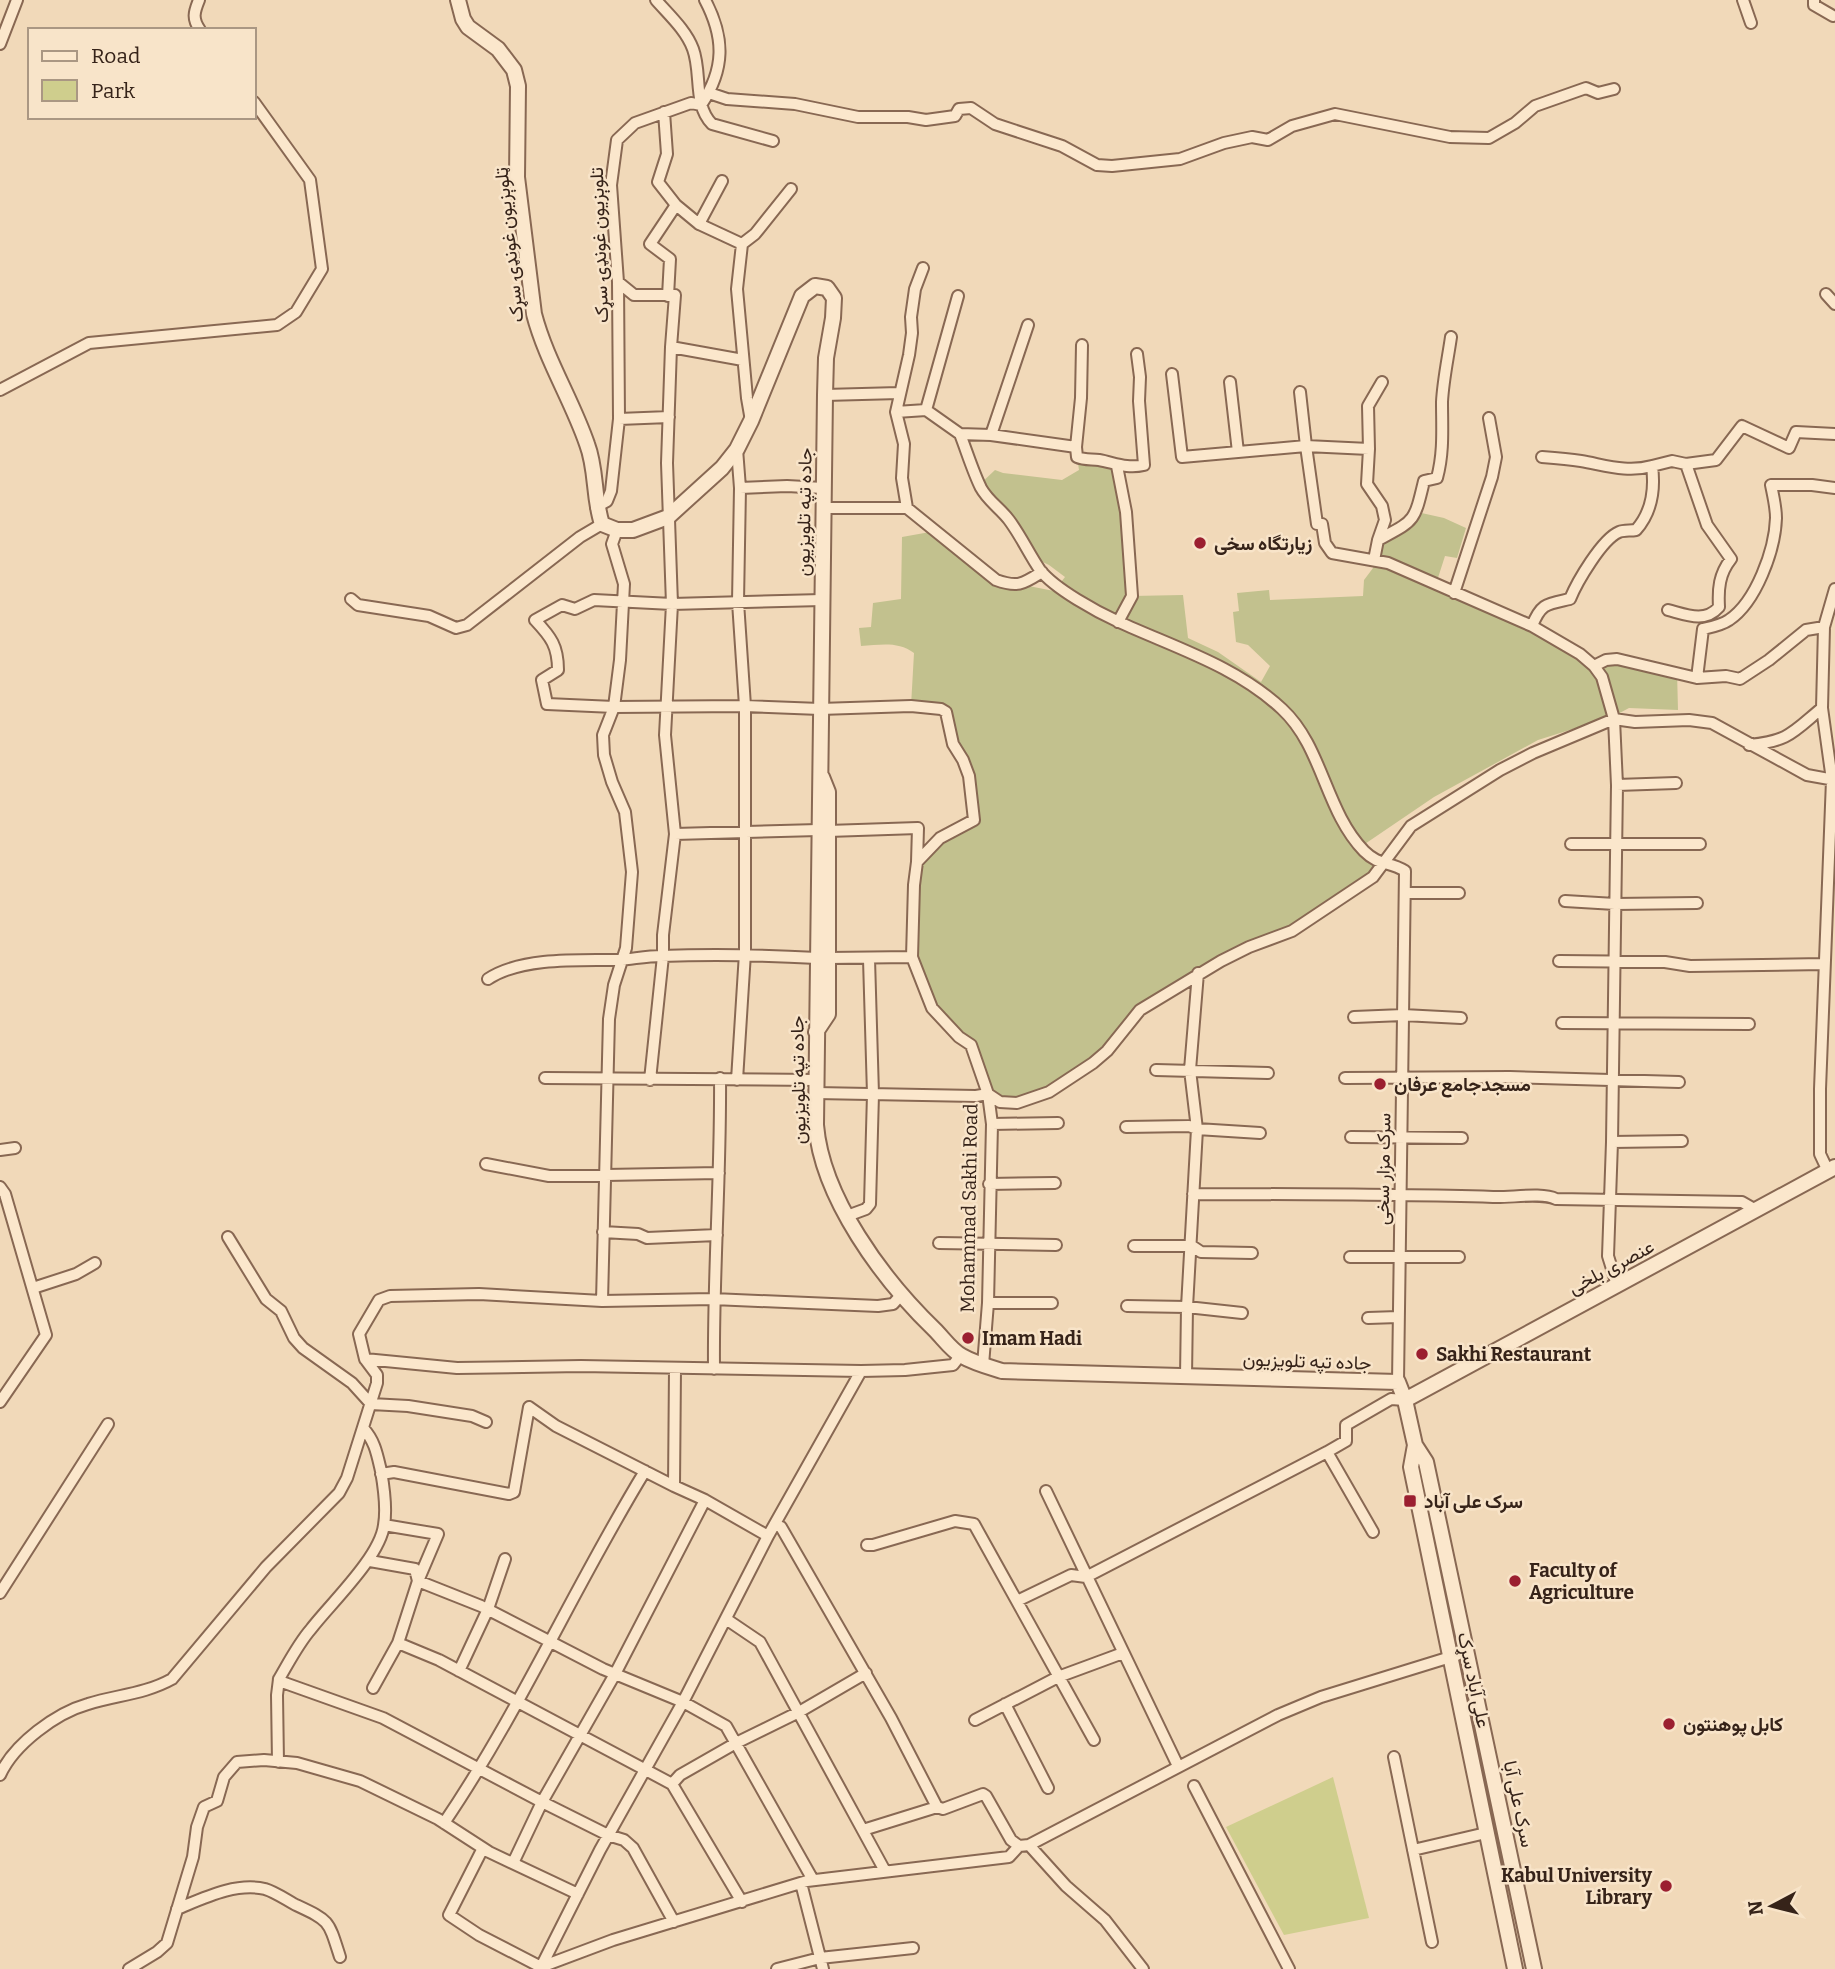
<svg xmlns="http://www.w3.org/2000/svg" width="1835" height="1969" font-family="Bitter,Vazirmatn,serif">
<rect width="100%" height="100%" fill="#f1d9b9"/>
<path fill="#cfce8d" d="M1333 1777 1369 1918 1284 1935 1226 1827Z"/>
<path fill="#c2c18e" d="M1077 457 1117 466 1132 596 1183 595 1188 638 1218 652 1261 682 1270 666 1248 645 1236 642 1233 612 1239 611 1237 593 1269 590 1270 600 1363 596 1364 580 1373 568 1379 538 1417 512 1444 518 1466 528 1457 558 1445 556 1436 584 1577 650 1593 672 1612 663 1677 671 1678 710 1629 708 1614 716 1538 740 1434 797 1356 850 1367 862 1381 864 1373 877 1292 931 1249 947 1140 1010 1093 1063 1017 1103 988 1094 971 1045 932 1008 912 957 914 885 924 854 974 820 969 776 946 712 911 706 914 653C898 641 880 645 861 646L859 628 871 627 873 603 901 599 902 537 930 532 989 578 1054 591 1065 577 1049 565 1028 555 978 486 995 470 1003 473 1062 480 1079 470Z"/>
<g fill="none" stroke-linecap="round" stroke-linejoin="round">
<defs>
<path id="minor" d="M199 0C194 12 192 19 200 30
M656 0C669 15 686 30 693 49 702 73 693 105 712 124L773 141
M1743 0 1751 23
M1814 0V5L1833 16
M0 44 17 0
M709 93 727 99 795 104 858 117H908L926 120 955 116 959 109 971 108 995 124 1062 146 1097 165 1112 166 1180 159 1224 143 1252 137 1268 140 1292 126 1335 114 1450 137 1489 138 1515 123 1535 106 1586 88 1598 93 1614 89
M664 112 667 154 658 182 676 205 650 244 670 259 668 296
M676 205 699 224 742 244
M699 224 722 181
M923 268 915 289 911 317 912 333 909 355 896 412 904 444 902 478 907 508 996 580C1018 588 1023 584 1042 572
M618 282 634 295H675L671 347 667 463 672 604 665 735 675 834 663 935V956L650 1080
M1826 294 1835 304
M671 347 743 360
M1172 374 1182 457 1306 446 1317 524H1322L1325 543 1332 553 1388 563 1532 626 1580 654 1594 666 1602 677 1614 719 1617 785 1612 1142 1608 1256 1617 1285
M1230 382 1238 452
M0 390 89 343 277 325 296 312 322 269 310 180 254 102
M1300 392 1306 446 1369 449 1367 484 1382 506 1385 520 1378 540 1374 560
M825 395 899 393
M926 410 958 296
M896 412 926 410 960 434 991 435 1076 447 1077 457C1084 460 1091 459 1099 460 1115 463 1127 469 1144 465L1139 401 1140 377 1137 354
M619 419 669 417
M751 421 747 398 737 289 742 244 755 234 791 189
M960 434C967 452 973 472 981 488 988 501 1001 509 1009 520 1021 536 1029 554 1040 570 1055 589 1097 612 1119 622 1176 648 1236 666 1282 709 1323 747 1325 811 1364 851 1379 866 1389 861 1405 871L1398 1382
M991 435 1028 325
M1076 447 1081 398 1082 345
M1369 449 1368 406 1382 382
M1686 464 1716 460 1742 426 1789 448 1796 432 1835 434
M1117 466 1126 512 1132 596 1118 622
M1652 466 1672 461 1686 464 1707 525 1731 559C1719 574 1718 589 1719 607 1705 623 1687 615 1668 610
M740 488 787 486 823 488
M596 507 607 501 611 491 619 419 618 282 611 185 617 140 635 123 691 103 701 105C725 69 725 38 705 0
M823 508H907
M1378 540C1415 520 1414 523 1424 481L1437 478C1444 452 1442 428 1442 402 1443 381 1448 358 1451 337
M1454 593 1492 477 1496 457 1489 418
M351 599 358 605 429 616 456 628 467 625 580 537 602 524
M822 600 672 604 594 600 575 609 562 605 535 620C551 637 558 646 558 670L542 680 547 704 614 707 745 706 820 709 911 706 941 709 946 712 953 744 963 760 969 776 974 820 940 838 917 862 914 885 912 957 932 1008 959 1037 971 1045 988 1094 1000 1102 1017 1103 1049 1092 1093 1063 1107 1051 1140 1010 1221 961 1249 947 1292 931 1373 877 1411 826 1500 770 1533 753 1614 719 1635 722 1689 720 1712 723 1807 775 1835 780
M1532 626C1541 603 1547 604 1570 599 1577 582 1602 539 1619 532 1624 530 1630 531 1636 530 1652 512 1655 489 1652 466 1627 473 1605 465 1581 461 1568 459 1555 458 1542 457
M1594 666 1606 660 1617 659 1697 678 1726 676 1740 679 1769 660 1806 630 1824 627
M1697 678 1703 629C1712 627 1722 625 1729 620 1756 602 1775 550 1776 518 1776 507 1773 495 1771 485H1812L1835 488
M1749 745C1789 741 1792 733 1822 708
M1617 785 1676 783
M828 831 918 828 917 862
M675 834 818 830
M1571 844H1700
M1405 893H1459
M1565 901 1615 904 1697 903
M828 958 912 957
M1559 961 1665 962 1690 966 1824 964
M488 979C521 957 579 960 619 960 633 959 647 956 661 956 714 954 765 955 817 958
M1354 1017 1403 1015 1461 1018
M1562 1023 1749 1024
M1156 1070 1268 1073
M545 1078 816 1080
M1345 1078 1510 1077 1679 1082
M737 1080 745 953V706L738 602 740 488 737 449
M816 1093 976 1096 988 1094
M992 1124 1058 1123
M1126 1127 1189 1126 1197 1129 1260 1133
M1351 1137 1462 1138
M1612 1142 1682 1141
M0 1150 15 1148
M486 1164 549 1176 719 1173
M1828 1171 1820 1154V1089L1832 780 1822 708 1824 627 1835 589
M989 1184 1055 1183
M0 1187 5 1194 46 1335 0 1402
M1193 1194C1293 1194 1393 1194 1493 1197 1510 1198 1542 1192 1556 1199L1742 1202 1756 1210
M847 1216 866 1209 870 1204 873 1094 869 959
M603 1232 638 1234 647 1238 717 1235
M228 1237 266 1299 281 1311 294 1338 303 1348 352 1383 371 1404 408 1406 472 1416 486 1422
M939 1243 1056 1245
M1134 1246H1192L1201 1252 1252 1253
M1350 1257H1459
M33 1288 76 1274 95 1263
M901 1295 893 1304 878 1306 713 1299 602 1301 479 1294 390 1296 379 1300 359 1334 365 1359 457 1368 581 1366 861 1371 905 1370 953 1365 960 1356
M602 1301 609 1019 614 985 626 948 632 872 625 812 612 782 604 755 603 735 614 707 620 660 624 584 612 544 617 530
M988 1303H1052
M1127 1306 1187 1307 1242 1313
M1368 1318 1398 1317
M983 1365 988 1303 992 1124 988 1094
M714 1369C713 1272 721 1175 720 1078
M1186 1376 1187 1307 1197 1129 1190 1070 1198 973
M363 1428C375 1441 377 1454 381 1471 384 1488 387 1508 384 1525 380 1557 331 1603 311 1629 298 1644 289 1662 279 1679L282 1682 383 1718 542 1802 608 1835 624 1840 633 1848 674 1922
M1327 1452 1373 1532
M381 1474 394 1472 509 1494 514 1492 529 1407 556 1426 674 1486 705 1500 768 1536
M674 1486 675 1369
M1046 1491 1178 1766
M384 1525 438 1534 418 1581 398 1643
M775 1525 781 1527 891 1718 937 1807 943 1809 983 1794 986 1796 1011 1840 1019 1846
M867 1545H873L955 1521 974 1524 1094 1740
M370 1561 415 1569 418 1581 481 1606 603 1669 683 1702 726 1726 813 1880
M0 1593 108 1424
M1017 1601 1071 1575 1086 1577 1327 1452 1346 1441V1425L1391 1399 1405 1400
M726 1619 760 1642 885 1871
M459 1671 488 1609 505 1559
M373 1688 398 1643 439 1660 672 1784 742 1902
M1005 1704 1048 1788
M975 1720 1058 1677 1123 1653
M1394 1757 1432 1942
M278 1762 277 1695 279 1679
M0 1775C14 1744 56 1713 88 1704 117 1695 145 1694 172 1679L266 1567 339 1493 347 1478 377 1383V1375L365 1359
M672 1784 680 1775 736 1743 799 1712 866 1673
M1194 1786 1289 1969
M444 1823C520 1711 574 1587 645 1471
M863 1830 937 1807
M1029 1845 1066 1886 1105 1920 1143 1969
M483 1848 449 1915 479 1935 541 1967 613 1940 807 1881 1009 1857 1019 1846 1029 1845 1278 1715 1321 1697 1457 1655
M1413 1850 1486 1833
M513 1863 542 1802 615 1674 705 1500
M801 1883 823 1969
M177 1909C204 1898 236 1882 265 1889 275 1892 285 1899 294 1904 330 1921 328 1919 340 1957
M129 1969 157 1952 167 1943 193 1857 197 1827 204 1807 217 1801 224 1777 237 1762 264 1760 297 1763 360 1781 438 1819 489 1852 578 1894
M540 1969 600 1850 683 1702 768 1536 861 1371
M777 1969 820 1958 913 1948"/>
<path id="tertiary" d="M458 0 463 19 468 27 498 49 514 70 518 86 517 177 534 314C546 360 572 400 587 444 597 470 593 497 602 524L617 530H633L668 517 722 468 737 449 751 421 802 296 815 286 827 288 834 298 833 318 826 358 825 395 816 1125C822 1198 883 1280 935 1330 943 1338 952 1351 962 1356 974 1363 989 1367 1002 1371L1398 1382 1405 1400 1415 1445 1411 1467 1515 1969
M816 1032 828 1014V792L822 777
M1405 1400 1835 1167
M1415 1445 1426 1462 1534 1969"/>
</defs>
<use href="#minor" stroke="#886853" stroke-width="14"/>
<use href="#tertiary" stroke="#886853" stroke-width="18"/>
<use href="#minor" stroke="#fbe7cc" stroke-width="10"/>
<use href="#tertiary" stroke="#fbe7cc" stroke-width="14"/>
</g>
<g fill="#9b1f30" stroke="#f8e4c9" stroke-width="2.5">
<circle cx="1200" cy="543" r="7"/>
<circle cx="1380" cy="1084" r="7"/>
<circle cx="968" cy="1338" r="7"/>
<circle cx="1422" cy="1354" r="7"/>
<rect x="1403" y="1494" width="14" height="14" rx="3.5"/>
<circle cx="1515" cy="1581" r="7"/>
<circle cx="1669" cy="1724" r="7"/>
<circle cx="1666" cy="1886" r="7"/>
</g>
<g text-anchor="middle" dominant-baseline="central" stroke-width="5" stroke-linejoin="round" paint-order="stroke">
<g font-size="19" fill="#362319" stroke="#f8e4c9">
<text transform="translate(509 245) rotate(-96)">ټلوېزيون غونډۍ سړک</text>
<text transform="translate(599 245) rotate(-92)">تلوېزيون غونډۍ سړک</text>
<text transform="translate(804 512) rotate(-89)">جاده تپه تلویزیون</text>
<text transform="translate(798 1080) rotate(-91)">جاده تپه تلویزیون</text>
<text transform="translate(1383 1169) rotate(-89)">سرک مزار سخی</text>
<text transform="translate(969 1208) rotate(-89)">Mohammad Sakhi Road</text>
<text transform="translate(1611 1267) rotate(-28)">عنصری بلخی</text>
<text transform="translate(1307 1361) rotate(2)">جاده تپه تلویزیون</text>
<text transform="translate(1474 1680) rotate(78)">علی آباد سړک</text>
<text transform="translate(1519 1804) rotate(78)">سرک علی آبا</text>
</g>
<g font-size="19" font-weight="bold" fill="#362319" stroke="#f8e4c9" text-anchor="start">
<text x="1214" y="543">زیارتگاه سخی</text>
<text x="1394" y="1084">مسجدجامع عرفان</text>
<text x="982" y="1338">Imam Hadi</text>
<text x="1436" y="1354">Sakhi Restaurant</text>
<text x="1424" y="1501">سرک علی آباد</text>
<text x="1529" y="1570">Faculty of<tspan x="1529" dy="22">Agriculture</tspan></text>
<text x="1683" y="1724">کابل پوهنتون</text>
<text x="1652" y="1875" text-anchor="end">Kabul University<tspan x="1652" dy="22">Library</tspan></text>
</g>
</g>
<rect x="28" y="28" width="228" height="91" fill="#f8e4c9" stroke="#aa9783" stroke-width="2"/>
<rect x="42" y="51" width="35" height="10" fill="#fbe7cc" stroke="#aa9783" stroke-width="2"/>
<text x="91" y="63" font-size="21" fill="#362319">Road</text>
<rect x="42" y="80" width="35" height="21" fill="#cfce8d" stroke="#aa9783" stroke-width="2"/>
<text x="91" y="98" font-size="21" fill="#362319">Park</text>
<g transform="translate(1772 1906) rotate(263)" stroke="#f8e4c9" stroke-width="5" paint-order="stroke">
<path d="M0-5L12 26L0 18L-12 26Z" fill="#362319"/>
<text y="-10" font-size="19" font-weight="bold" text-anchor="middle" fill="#362319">N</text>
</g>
</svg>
